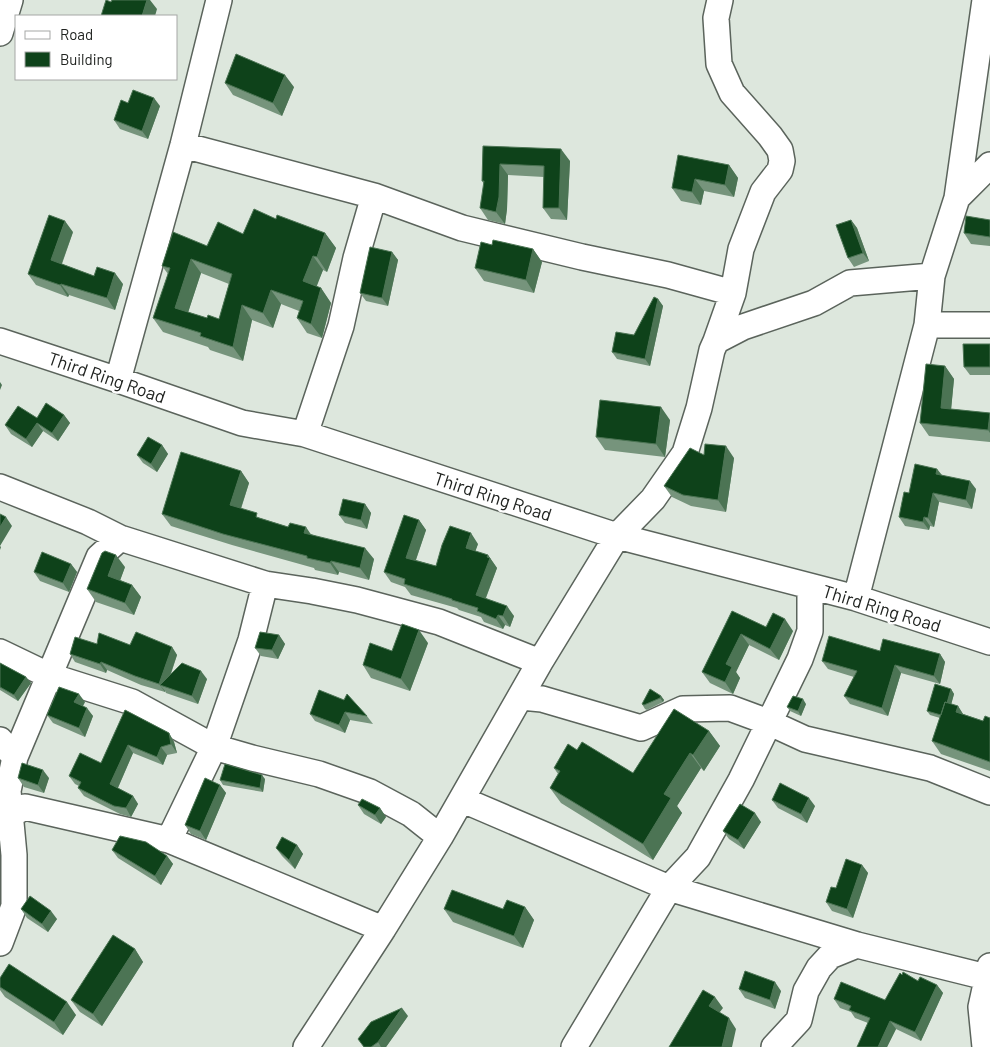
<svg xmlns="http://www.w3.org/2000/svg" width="990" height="1047" font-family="Barlow,sans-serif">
<rect width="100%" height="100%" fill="#dde7dd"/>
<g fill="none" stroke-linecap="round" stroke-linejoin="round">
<defs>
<path id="minor" d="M0 33 10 0
M183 145 374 196 462 228 582 257 668 275 733 293
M957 198 990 165
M927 325H990
M0 341 118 380 242 423 305 434 617 536 856 598 990 642
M716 341 733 293 741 249 763 192 780 170 782 161 780 150 770 136 732 93 719 64 716 18 720 0
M118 380 183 145 219 0
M305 434 341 326 356 258 374 196
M0 487 88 522 120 538 265 584 312 591 357 600 439 622 540 662
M265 584 251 640 214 747 169 840 383 929
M856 598 927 325 932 276 957 198 985 0
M0 652 50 676 132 702 214 747 252 758 319 774 370 792 411 814 440 837
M521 697 542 699 641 728 683 709 730 708 768 722 805 739 930 768 990 792
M0 740 15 757 8 791 14 855V906L0 943
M15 757 99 557 120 538
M463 800 669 888 857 945 990 978
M2 828 10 815 25 807 169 840
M306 1047 383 929 440 837 540 662 617 536 653 499 685 453 699 408 712 350 716 341 743 327 814 303 850 283 932 276
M574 1047 669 888 698 857 741 780 800 659 810 631V587
M774 1047 799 1020 806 991 819 968 830 956 857 945
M985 1047 981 1007 990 966"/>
</defs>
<use href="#minor" stroke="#5b645c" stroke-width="28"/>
<use href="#minor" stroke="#fff" stroke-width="25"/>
</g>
<path fill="#76947c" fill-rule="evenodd" d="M225 83 294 87 282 116 233 95Z
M128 103 160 106 148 139 120 129 114 120Z
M483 146 570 161 567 220 551 219 543 208 544 177 508 175 507 209 505 224 488 220 480 208 484 184 482 181Z
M729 165 738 178 734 197 704 191 701 205 681 201 672 188Z
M276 219 325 233 336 248 327 272 323 270 316 286 321 288 331 303 322 338 307 333 297 318 299 311 281 304 273 328 252 320 243 361 210 350 208 347 163 332 153 318 168 274 162 266 207 246 243 234ZM201 273 229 284 219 319 207 318 188 312Z
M851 220 857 228 869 261 854 267 848 258Z
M990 220V246L971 244 964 233Z
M73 232 62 264 94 276 123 284 115 310 69 295 68 297 36 285 28 274Z
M492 245 533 249 542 262 534 293 484 281 475 268Z
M392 252 398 260 388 306 366 301 360 293Z
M658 299 663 306 650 366 617 359 612 352 634 335Z
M990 344V375H970L964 367Z
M945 366 954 379 951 409 990 413V442L929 436 920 423Z
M64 415 70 423 58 441 43 431 32 447 11 434 5 425 37 418Z
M670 420 665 457 605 450 596 437Z
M162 445 168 454 157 472 143 463 137 455Z
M704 455 734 458 726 512 691 506 672 497 664 486Z
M937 469 942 475 976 489 972 509 939 502 934 527 930 526 929 530 905 526 899 517 909 493Z
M241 471 249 483 241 509 260 518 311 534 374 559 369 580 339 572 338 575 315 570 314 568 232 545 171 526 162 514Z
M365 504 371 513 367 529 345 523 339 515Z
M419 520 426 530 416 560 436 566 478 544 475 551 488 555 497 568 486 598 514 616 510 627 505 625 503 629 484 622 481 617 459 610 457 608 411 595 405 587 391 582 384 572Z
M71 564 77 572 69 592 40 581 34 572Z
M125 567 120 580 132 585 141 597 134 615 96 602 87 589Z
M732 611 766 627 793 631 779 660 749 645 736 672 740 678 733 694 710 683 702 672Z
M279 635 285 644 278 659 261 656 255 648Z
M428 643 410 691 371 678 363 665 392 651Z
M97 644 172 647 177 655 171 674 207 679 198 704 166 693 165 691V692L141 685 107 670 106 673 75 662 70 654Z
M880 651 940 654 945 662 940 684 901 673 888 716 850 704 844 696 854 677 828 669 822 661Z
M0 663 26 677 31 683 18 701 0 690Z
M951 689 954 694 951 704 958 706 963 714 983 721 990 718V771L941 754 932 741 940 718 930 715 927 711Z
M319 690 367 716 373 724 350 720 345 733 315 721 310 714Z
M661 696 664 700 663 702 647 710 645 709 642 704Z
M85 702 83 706 93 716 85 737 53 723 47 715Z
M806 704 801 716 790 711 787 707Z
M125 710 169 733 174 742 177 753 167 755 163 765 133 753 118 788 133 796 138 804 131 817 120 814 84 796 78 788 79 786 75 784 69 776 101 763Z
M709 731 720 746 704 771 701 768 677 806 682 813 653 860 561 803 550 788 558 774 554 768 633 773Z
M18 778H49L44 793 24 787Z
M265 779 263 792 223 785 220 780Z
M220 785 226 793 206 840 191 834 185 825Z
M772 800 815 806 807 823 778 808Z
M358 805 380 808 386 817 381 824 364 814Z
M761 822 744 849 729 839 723 831Z
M297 845 303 854 295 869 282 856 276 848Z
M112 850 167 856 173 864 161 885 118 858Z
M862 865 868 873 853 918 832 911 826 902 836 888Z
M525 907 534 920 523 948 453 922 444 909H503Z
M21 909 57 919 48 932 27 918Z
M135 949 143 962 102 1026 80 1012 71 1000Z
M0 978 76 1015 63 1035 5 997 0 990Z
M918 981 937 985 943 993 921 1041 896 1029 887 1047H857L868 1023 855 1018 851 1012 840 1008 834 999 885 1000Z
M739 989 781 991 775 1009 745 998Z
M408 1016 386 1047H363Z"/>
<path fill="#4c7454" d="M147 0H150L157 9 155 16H142Z
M285 75 294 87 282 116 273 103Z
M154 98 160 106 148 139 142 131Z
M561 149 570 161 567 220 559 208Z
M500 164 508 175 507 209 505 224 496 212Z
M729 165 738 178 734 197 725 185Z
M695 179 704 191 701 205 692 192Z
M851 220 857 228 869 261 863 253Z
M65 221 73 232 59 271 51 260Z
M325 233 336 248 327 272 317 257Z
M533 249 542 262 534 293 526 280Z
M392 252 398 260 388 306 382 298Z
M313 256 323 270 313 296 303 281Z
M191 259 201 273 185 322 175 308Z
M115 273 123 284 115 310 107 298Z
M61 284 69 295 68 297 60 285Z
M321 288 331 303 322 338 311 324Z
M271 290 281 304 273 328 263 313Z
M658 299 663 306 650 366 645 359Z
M242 305 252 320 243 361 233 347Z
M945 366 954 379 950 421 941 408Z
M0 382 2 385 0 390Z
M661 407 670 420 665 457 656 444Z
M990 413V433L988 430Z
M64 415 70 423 58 441 52 433Z
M37 423 43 431 32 447 26 439Z
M162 445 168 454 157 472 151 464Z
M726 446 734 458 726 512 718 500Z
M937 469 943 477 936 474Z
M241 471 249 483 238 517 230 505Z
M970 481 976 489 972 509 966 500Z
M933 493 939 502 934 527 928 518Z
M365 504 371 513 367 529 361 520Z
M6 517 12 526 0 546 1 547 0 550V527Z
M924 517 930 526 929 530 923 522Z
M419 520 426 530 413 568 406 558Z
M306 527 314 539 304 533Z
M471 533 478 544 473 558 466 548Z
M365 548 374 559 369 580 360 568Z
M116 555 125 567 117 589 108 576Z
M488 555 497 568 483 605 476 595Z
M331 561 339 572 338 575 330 563Z
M71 564 77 572 69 592 63 583Z
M132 585 141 597 134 615 125 603Z
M507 606 514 616 510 627 503 616Z
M498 615 505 625 503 629 496 619Z
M785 619 793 631 779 660 770 649Z
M419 630 428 643 410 691 401 679Z
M741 634 749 645 736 672 740 678 733 694 725 682 726 664Z
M279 635 285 644 278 659 272 650Z
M172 647 177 655 166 687 160 685 165 691V692L159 684Z
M940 654 945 662 940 684 934 676Z
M101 662 107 670 106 673 100 664Z
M895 665 901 673 888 716 882 708Z
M201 671 207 679 198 704 192 696Z
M26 677 31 683 18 701 14 695Z
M951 689 954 694 947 720 944 716Z
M79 694 85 702 80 711 74 702Z
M661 696 664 700 663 702 660 698Z
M803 699 806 704 801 716 798 711Z
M958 706 966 719 956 712Z
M87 708 93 716 85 737 79 728Z
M345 712 350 720 345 733 339 725Z
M709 731 720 746 704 771 693 755Z
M169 733 174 742 177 753 171 744Z
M128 745 133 753 116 792 110 784Z
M161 747 167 755 163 765 157 757Z
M690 753 701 768 677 806 682 813 653 860 643 844 664 794Z
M43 770 49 778 44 793 38 785Z
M262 775 265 779 263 792 260 788Z
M220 785 226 793 206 840 200 831Z
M133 796 138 804 131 817 126 808Z
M809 798 815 806 807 823 801 814Z
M380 808 386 817 381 824 375 815Z
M755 813 761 822 744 849 738 840Z
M297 845 303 854 295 869 289 860Z
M167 856 173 864 161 885 155 876Z
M862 865 868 873 853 918 847 909Z
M525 907 534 920 523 948 514 936Z
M51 911 57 919 48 932 42 924Z
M135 949 143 962 102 1026 93 1014Z
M775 982 781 991 775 1009 770 1000Z
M937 985 943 993 921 1041 915 1032Z
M715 997 723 1008 716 1017 709 1006Z
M67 1002 76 1015 63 1035 54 1022Z
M402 1008 408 1016 386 1047H381L378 1042Z
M729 1018 736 1029 732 1047H722Z
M890 1021 896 1029 887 1047H878Z"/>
<path fill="#0e421a" stroke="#4c7454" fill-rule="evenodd" d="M106 0 111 2 112 0H147L142 16H101Z
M236 54 285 75 273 103 225 83Z
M133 90 154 98 142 131 114 120 121 100 128 103Z
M483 146 561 149 559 208H543L544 166 500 164 499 197 496 212 480 208 484 181H482Z
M678 155 729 165 725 185 695 179 692 192 672 188Z
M254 209 276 219 277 215 325 233 317 257 313 256 303 281 321 288 311 324 297 318 303 301 271 290 263 313 242 305 233 347 200 336 201 333 153 318 170 268 162 266 173 232 207 246 218 222 243 234ZM191 259 232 274 219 319 208 315 207 318 175 308Z
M49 215 65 221 51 260 94 276 97 267 115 273 107 298 61 284 60 285 28 274Z
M966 216 990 220V237L964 233Z
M851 220 863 253 848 258 836 225Z
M493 240 533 249 526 280 475 268 481 242 492 245Z
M370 247 392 252 382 298 360 293Z
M654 297 658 299 645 359 612 352 616 332 634 335Z
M963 344H990V367H964Z
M926 364 945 366 941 408 990 413 988 430 920 423Z
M600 400 661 407 656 444 596 437Z
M46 403 64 415 52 433 37 423 26 439 5 425 18 406 37 418Z
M148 437 162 445 151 464 137 455Z
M705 444 726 446 718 500 683 495 664 486 690 448 704 455Z
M181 452 241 471 230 505 257 513 256 517 288 527 290 523 306 527 304 533 365 548 360 568 331 561 330 563 307 558V556L223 534 162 514Z
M915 464 937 469 936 474 970 481 966 500 933 493 928 518 924 517 923 522 899 517 904 492 909 493Z
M343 499 365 504 361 520 339 515Z
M0 514 6 517 0 527Z
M404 515 419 520 406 558 436 566 442 545 450 526 471 533 466 548 488 555 487 557 490 558 476 595 507 606 503 616 498 615 496 619 477 611 478 608 452 600V599L404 584 405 579 384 572Z
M105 551 116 555 108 576 132 585 125 603 87 589 102 553Z
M42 552 71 564 63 583 34 572Z
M732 611 766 627 773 613 785 619 770 649 741 634 726 664 732 667 725 682 702 672Z
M402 624 419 630 401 679 363 665 370 643 392 651Z
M136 632 172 647 159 684 135 676 101 662 100 664 70 654 75 637 97 644 99 633 130 645Z
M260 632 279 635 272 650 255 648Z
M829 636 880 651 883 639 940 654 934 676 895 665 882 708 844 696 857 671 822 661Z
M0 663 26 677 14 695 0 687Z
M182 663 201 671 192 696 160 685Z
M935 684 951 689 947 703 945 702 941 715 927 711Z
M59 687 79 694 74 702 87 708 79 728 47 715Z
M650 689 661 696 660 698 644 705 642 704Z
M319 690 344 700 347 694 367 716 345 712 339 725 310 714Z
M793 696 803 699 798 711 787 707Z
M945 702 958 706 956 712 983 721 985 716 990 718V762L932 741Z
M674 709 709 731 693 755 690 753 664 794 671 798 643 844 550 788 560 771 554 768 568 744 577 750 582 742 633 773Z
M125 710 169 733 171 744 161 747 157 757 128 745 110 784 133 796 126 808 114 806 78 788 81 782 69 776 80 753 101 763Z
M22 763 43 770 38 785 18 778Z
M225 764 262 775 260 788 220 780Z
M205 778 220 785 200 831 185 825Z
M780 783 809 798 801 814 772 800Z
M362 799 380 808 375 815 358 805Z
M740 804 755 813 738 840 723 831Z
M120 836 146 842 167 856 155 876 112 850Z
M282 837 297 845 289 860 276 848Z
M846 859 862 865 847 909 826 902 831 887 836 888Z
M452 890 503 909 507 900 525 907 514 936 444 909Z
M30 896 51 911 42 924 21 909Z
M113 935 135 949 93 1014 71 1000Z
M9 964 67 1002 54 1022 0 987V978Z
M745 971 775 982 770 1000 739 989Z
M903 972 918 981 920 977 937 985 915 1032 890 1021 878 1047H857L870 1018 849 1010 851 1006 834 999 841 982 885 1000 900 973 902 975Z
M703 990 715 997 709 1006 729 1018 722 1047H669Z
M402 1008 378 1042 371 1047H364L358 1039 371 1022Z"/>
<g text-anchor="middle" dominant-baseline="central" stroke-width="5" stroke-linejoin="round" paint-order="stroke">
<g font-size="18" fill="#202320" stroke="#fff">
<text transform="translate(107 377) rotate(19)">Third Ring Road</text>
<text transform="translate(493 496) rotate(18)">Third Ring Road</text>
<text transform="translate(882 608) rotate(17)">Third Ring Road</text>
</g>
</g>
<rect x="15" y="15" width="162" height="65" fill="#ffffff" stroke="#a6a7a6"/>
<rect x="25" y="31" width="25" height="8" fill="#ffffff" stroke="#a6a7a6"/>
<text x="60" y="40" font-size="15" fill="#202320">Road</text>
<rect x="25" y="52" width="25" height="15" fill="#0e421a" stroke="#a6a7a6"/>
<text x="60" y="65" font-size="15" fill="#202320">Building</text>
</svg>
